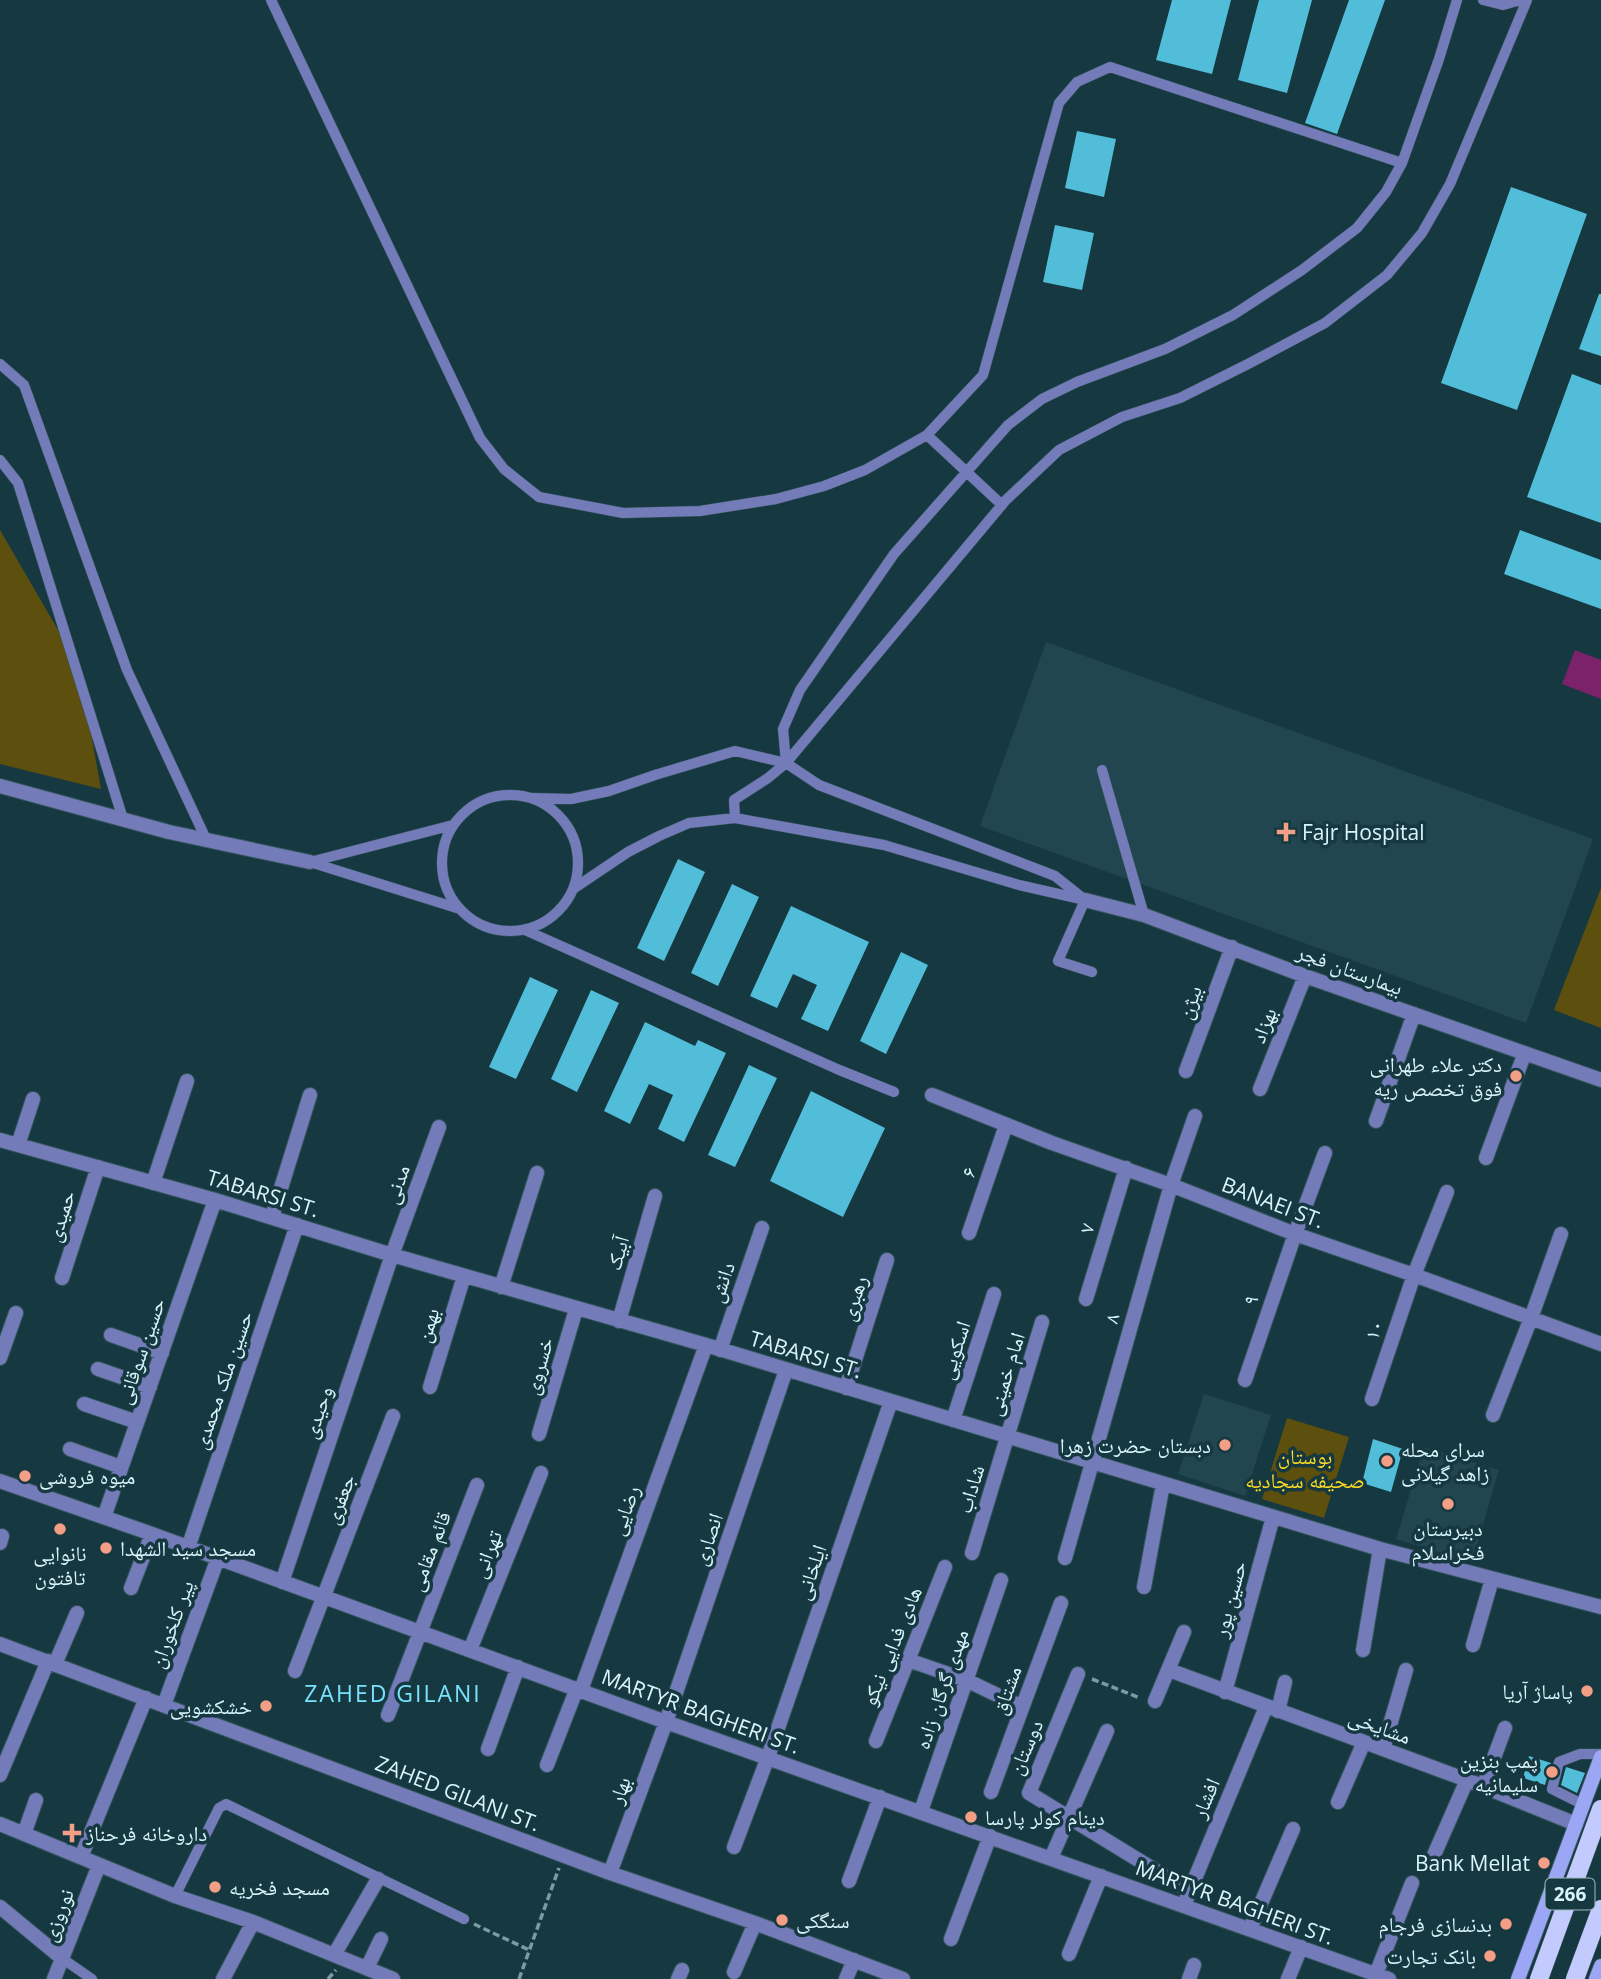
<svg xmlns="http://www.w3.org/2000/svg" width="1601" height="1979" font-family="'Open Sans','Noto Naskh Arabic',sans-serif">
<rect width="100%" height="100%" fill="#163840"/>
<path fill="#214650" d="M1046 642 1593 839 1526 1023 980 826Z
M1204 1394 1271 1415 1245 1496 1178 1474Z
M1424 1447 1499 1470 1472 1562 1396 1539Z"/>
<path fill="#5d500f" d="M0 530 79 666 101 789 0 764Z
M1601 888V1028L1554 1010Z
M1287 1418 1349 1437 1324 1518 1262 1499Z"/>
<path fill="#7c226a" d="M1575 650 1601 660V699L1562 684Z"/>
<path fill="#51bdd8" d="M1172 0H1231L1212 74 1156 60Z
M1259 0H1312L1287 93 1238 80Z
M1349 0H1385L1337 134 1305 123Z
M1077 131 1116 139 1104 197 1065 188Z
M1511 187 1587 214 1517 410 1441 383Z
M1055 225 1094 233 1082 290 1043 282Z
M1599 294H1601V356L1579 349Z
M1572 374 1601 385V523L1527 497Z
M1520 530 1601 560V609L1504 574Z
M678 859 705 872 664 961 637 948Z
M732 884 759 897 718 986 691 973Z
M791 906 869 942 828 1031 801 1019 817 985 793 974 777 1008 750 996Z
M901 952 928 965 886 1054 860 1041Z
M530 977 558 990 516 1079 489 1067Z
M591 990 619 1003 577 1092 551 1079Z
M645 1022 695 1046 698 1040 726 1053 684 1142 658 1129 673 1095 649 1084 630 1124 604 1111Z
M749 1065 777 1078 735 1167 708 1155Z
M811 1091 885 1128 843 1217 770 1181Z
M1373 1439 1403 1449 1391 1492 1362 1483Z
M1529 1756 1551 1763 1545 1785 1523 1778Z
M1566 1767 1585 1773 1577 1793 1561 1785Z"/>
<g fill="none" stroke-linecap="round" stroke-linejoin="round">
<defs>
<path id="lane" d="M271 0 480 438 504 469 539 497 623 513 700 511 776 499 824 486 865 470 927 435 983 375 1059 103 1077 82 1110 67 1402 163
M1483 0 1503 5 1520 0
M0 364 24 385 127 670 206 839
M927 435 1002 505
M0 460 18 483 123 819
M1102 770 1144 915
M442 863a68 68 0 1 1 136 0a68 68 0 1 1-136 0Z
M532 798 571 799 609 791 655 775 735 751 786 763 783 729 800 690 894 554 1008 425 1042 399 1077 382 1165 349 1233 315 1302 270 1357 228 1386 192 1402 163 1439 59 1457 0
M735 818 884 845 1019 885 1085 900 1055 876 819 785 786 763
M453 825 310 862 460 909
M573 889 628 852 659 836 689 823 735 818 734 800 768 778 786 763 1006 500 1059 450 1122 417 1180 398 1250 363 1325 323 1387 275 1422 233 1450 184 1527 0
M1085 900 1058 961 1092 972
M525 930 837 1069 894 1092
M1584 1805 1552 1789 1559 1762 1580 1754H1601
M175 1896 219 1808 226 1804 464 1919
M63 1959 92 1979"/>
<path id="street" d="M0 786 169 832 310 862
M1085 900 1144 915 1305 976 1601 1080
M1186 1071 1232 947
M1260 1089 1305 976
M932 1095 1052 1143 1171 1185 1295 1234 1414 1275 1601 1344
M1376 1121 1414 1014
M0 1140 215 1200 392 1255 706 1345 1380 1549 1601 1607
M18 1145 33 1099
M1486 1158 1524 1055
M153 1183 187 1081
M272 1217 310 1095
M969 1233 1006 1125
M62 1278 98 1167
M501 1287 537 1173
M1086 1299 1126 1168
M619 1321 655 1196
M111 1335 162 1353
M720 1350 762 1228
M0 1358 16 1313
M98 1369 150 1387
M1245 1380 1295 1234 1325 1153
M430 1387 464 1276
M846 1388 887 1260
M1372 1399 1414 1275 1447 1192
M84 1404 137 1422
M1493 1415 1531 1318 1561 1234
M953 1420 994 1294
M539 1434 576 1309
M70 1449 121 1467
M0 1481 152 1534 666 1722 1389 1979
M104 1517 215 1200
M0 1543 2 1536
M188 1548 297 1225
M972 1553 1042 1322
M1065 1558 1171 1185 1195 1116
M282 1582 392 1255 439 1127
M1144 1587 1163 1484
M131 1588 152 1534
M0 1644 610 1873 755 1923 903 1979
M1473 1645 1492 1579
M470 1650 541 1473
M1363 1650 1380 1549
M908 1660 966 1680 1022 1707
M55 1664 77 1613
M1169 1670 1467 1780 1576 1824
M295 1671 393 1416
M1078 1674 1029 1793 1189 1891
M581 1690 706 1345
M1225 1692 1273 1517
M1155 1701 1184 1632
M164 1705 218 1558
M1278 1711 1285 1682
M388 1715 477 1485
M876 1741 945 1567
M488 1749 518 1667
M1383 1749 1406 1670
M547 1765 577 1688
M0 1775 48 1661
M1483 1787 1505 1728
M991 1792 1061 1603
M1338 1802 1364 1742
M921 1811 1001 1580
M0 1824 175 1896 253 1922 393 1979
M24 1834 36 1800
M734 1847 768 1757 891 1401
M1434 1855 1467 1780
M81 1857 146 1698
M1051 1858 1107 1731
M610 1873 666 1722 786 1370
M849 1881 880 1797
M1186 1900 1266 1707
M0 1907 63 1959
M1250 1929 1293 1829
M951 1939 990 1836
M1069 1954 1101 1876
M334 1955 378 1879
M367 1968 381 1939
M734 1972 755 1923
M1376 1974 1412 1883
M54 1979 99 1865
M223 1979 253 1922
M678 1979 682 1970
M846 1979 854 1960
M1189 1979 1194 1965
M1288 1979 1301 1947"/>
<path id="secondary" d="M1518 1979 1601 1757
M1596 1979 1601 1966"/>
<path id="primary" d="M1539 1979 1601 1809
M1575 1979 1601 1909"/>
</defs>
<use href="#lane" stroke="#35565e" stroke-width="11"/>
<use href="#street" stroke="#35565e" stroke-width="16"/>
<use href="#secondary" stroke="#35565e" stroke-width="16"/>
<use href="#primary" stroke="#35565e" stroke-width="19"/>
<path stroke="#7b9aa2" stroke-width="3.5" stroke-dasharray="7 3.5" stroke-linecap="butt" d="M1092 1679 1140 1698
M474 1924 529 1950
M328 1979 336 1970
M519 1979 559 1868"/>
<use href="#lane" stroke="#737bb8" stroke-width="10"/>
<use href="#street" stroke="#737bb8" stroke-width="14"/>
<use href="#secondary" stroke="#9ba6f4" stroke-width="14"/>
<use href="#primary" stroke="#c3cbfe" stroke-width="18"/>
</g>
<g fill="#f39f86" stroke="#163840" stroke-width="2.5">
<path d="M1282.5 821.5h7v7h7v7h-7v7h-7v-7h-7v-7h7z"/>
<circle cx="1516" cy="1076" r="7"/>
<circle cx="1225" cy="1445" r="7"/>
<circle cx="1387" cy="1461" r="7"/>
<circle cx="25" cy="1476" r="7"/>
<circle cx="1448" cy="1504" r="7"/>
<circle cx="60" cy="1529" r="7"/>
<circle cx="106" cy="1548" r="7"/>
<circle cx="1587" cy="1691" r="7"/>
<circle cx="266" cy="1706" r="7"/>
<circle cx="1552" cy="1772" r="7"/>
<circle cx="971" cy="1817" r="7"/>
<path d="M68.5 1822.5h7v7h7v7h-7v7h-7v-7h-7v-7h7z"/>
<circle cx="1544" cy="1863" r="7"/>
<circle cx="215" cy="1887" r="7"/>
<circle cx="782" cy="1920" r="7"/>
<circle cx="1506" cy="1924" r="7"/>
<circle cx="1490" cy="1956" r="7"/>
</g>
<g text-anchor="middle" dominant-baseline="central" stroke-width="7" stroke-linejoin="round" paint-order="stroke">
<rect fill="#163840" stroke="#9ebcc4" stroke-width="2" x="1545.5" y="1878.5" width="49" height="31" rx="5"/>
<g font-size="19" font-weight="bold" fill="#d8f5fd">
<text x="1570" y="1894">266</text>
</g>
<g font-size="21" fill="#d8f5fd" stroke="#163840" text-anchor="start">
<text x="1302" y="832">Fajr Hospital</text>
<text x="1502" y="1064" text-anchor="end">دکتر علاء طهرانی<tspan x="1502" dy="24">فوق تخصص ریه</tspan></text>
<text x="1211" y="1445" text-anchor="end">دبستان حضرت زهرا</text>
<text x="1401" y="1449">سرای محله<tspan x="1401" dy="24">زاهد گیلانی</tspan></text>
<text x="39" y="1476">میوه فروشی</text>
<text x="1448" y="1528" text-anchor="middle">دبیرستان<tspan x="1448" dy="24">فخراسلام</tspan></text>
<text x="120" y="1548">مسجد سید الشهدا</text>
<text x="60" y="1553" text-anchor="middle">نانوایی<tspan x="60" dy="24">تافتون</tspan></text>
<text x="1573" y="1691" text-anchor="end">پاساژ آریا</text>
<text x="252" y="1706" text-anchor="end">خشکشویی</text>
<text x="1538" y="1760" text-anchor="end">پمپ بنزین<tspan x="1538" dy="24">سلیمانیه</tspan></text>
<text x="985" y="1817">دینام کولر پارسا</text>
<text x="86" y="1833">داروخانه فرحناز</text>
<text x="1530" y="1863" text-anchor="end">Bank Mellat</text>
<text x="229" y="1887">مسجد فخریه</text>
<text x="796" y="1920">سنگکی</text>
<text x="1492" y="1924" text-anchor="end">بدنسازی فرجام</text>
<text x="1476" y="1956" text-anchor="end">بانک تجارت</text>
</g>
<g font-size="21" fill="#d8f5fd" stroke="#163840">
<text transform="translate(1350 969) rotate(20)">بیمارستان فجر</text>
<text transform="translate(1189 1002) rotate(-70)">بیژن</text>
<text transform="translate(1263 1025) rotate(-68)">بهزاد</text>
<text transform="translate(968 1172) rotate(-71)">۶</text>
<text transform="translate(396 1184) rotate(-70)">مدنی</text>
<text transform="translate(263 1193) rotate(17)">TABARSI ST.</text>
<text transform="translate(1273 1202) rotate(21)">BANAEI ST.</text>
<text transform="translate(60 1216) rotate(-72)">حمیدی</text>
<text transform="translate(1086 1228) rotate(-73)">۷</text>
<text transform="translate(617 1253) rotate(-74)">آبیک</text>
<text transform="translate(721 1282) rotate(-71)">دانش</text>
<text transform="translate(853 1298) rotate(-72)">رهبری</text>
<text transform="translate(1250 1300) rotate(-71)">۹</text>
<text transform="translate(1111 1318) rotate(-74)">۸</text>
<text transform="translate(427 1325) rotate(-73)">بهمن</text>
<text transform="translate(1373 1330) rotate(-71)">۱۰</text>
<text transform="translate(954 1350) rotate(-72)">اسکویی</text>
<text transform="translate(140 1351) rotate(-71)">حسین سوقانی</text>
<text transform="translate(806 1354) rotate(17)">TABARSI ST.</text>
<text transform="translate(538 1366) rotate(-74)">خسروی</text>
<text transform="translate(1005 1374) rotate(-73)">امام خمینی</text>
<text transform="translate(222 1380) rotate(-71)">حسین ملک محمدی</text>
<text transform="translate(317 1412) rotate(-71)">وحیدی</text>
<text transform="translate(970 1489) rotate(-73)">شاداب</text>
<text transform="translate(339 1499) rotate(-69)">جعفری</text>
<text transform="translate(624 1510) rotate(-70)">رضایی</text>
<text transform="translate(707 1539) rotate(-71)">انصاری</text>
<text transform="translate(429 1551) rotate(-69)">قائم مقامی</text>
<text transform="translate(486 1554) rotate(-68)">تهرانی</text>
<text transform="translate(810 1572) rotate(-71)">ایلخانی</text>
<text transform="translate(1229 1599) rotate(-75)">حسین پور</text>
<text transform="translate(171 1624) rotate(-70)">پیر کلخوران</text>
<text transform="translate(891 1646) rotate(-68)">هادی فدایی نیکو</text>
<text transform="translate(941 1689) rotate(-71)">مهدی گرگان زاده</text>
<text transform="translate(1006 1690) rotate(-70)">مشتاق</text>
<text transform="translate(701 1711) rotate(20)">MARTYR BAGHERI ST.</text>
<text transform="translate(1380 1726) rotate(20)">مشایخی</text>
<text transform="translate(1025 1747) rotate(-67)">دوستان</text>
<text transform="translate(619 1790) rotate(-70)">بهار</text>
<text transform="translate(458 1793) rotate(21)">ZAHED GILANI ST.</text>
<text transform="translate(1205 1798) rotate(-67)">افشار</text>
<text transform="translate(1235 1902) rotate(20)">MARTYR BAGHERI ST.</text>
<text transform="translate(57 1915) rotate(-69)">نوروزی</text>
</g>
<g font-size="21" fill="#fedb24" stroke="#163840">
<text x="1305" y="1456">بوستان<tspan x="1305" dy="24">صحیفه سجادیه</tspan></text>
</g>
<g font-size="23" letter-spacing="2" fill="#78e2fd" stroke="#163840">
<text x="393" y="1693">ZAHED GILANI</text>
</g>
</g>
</svg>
